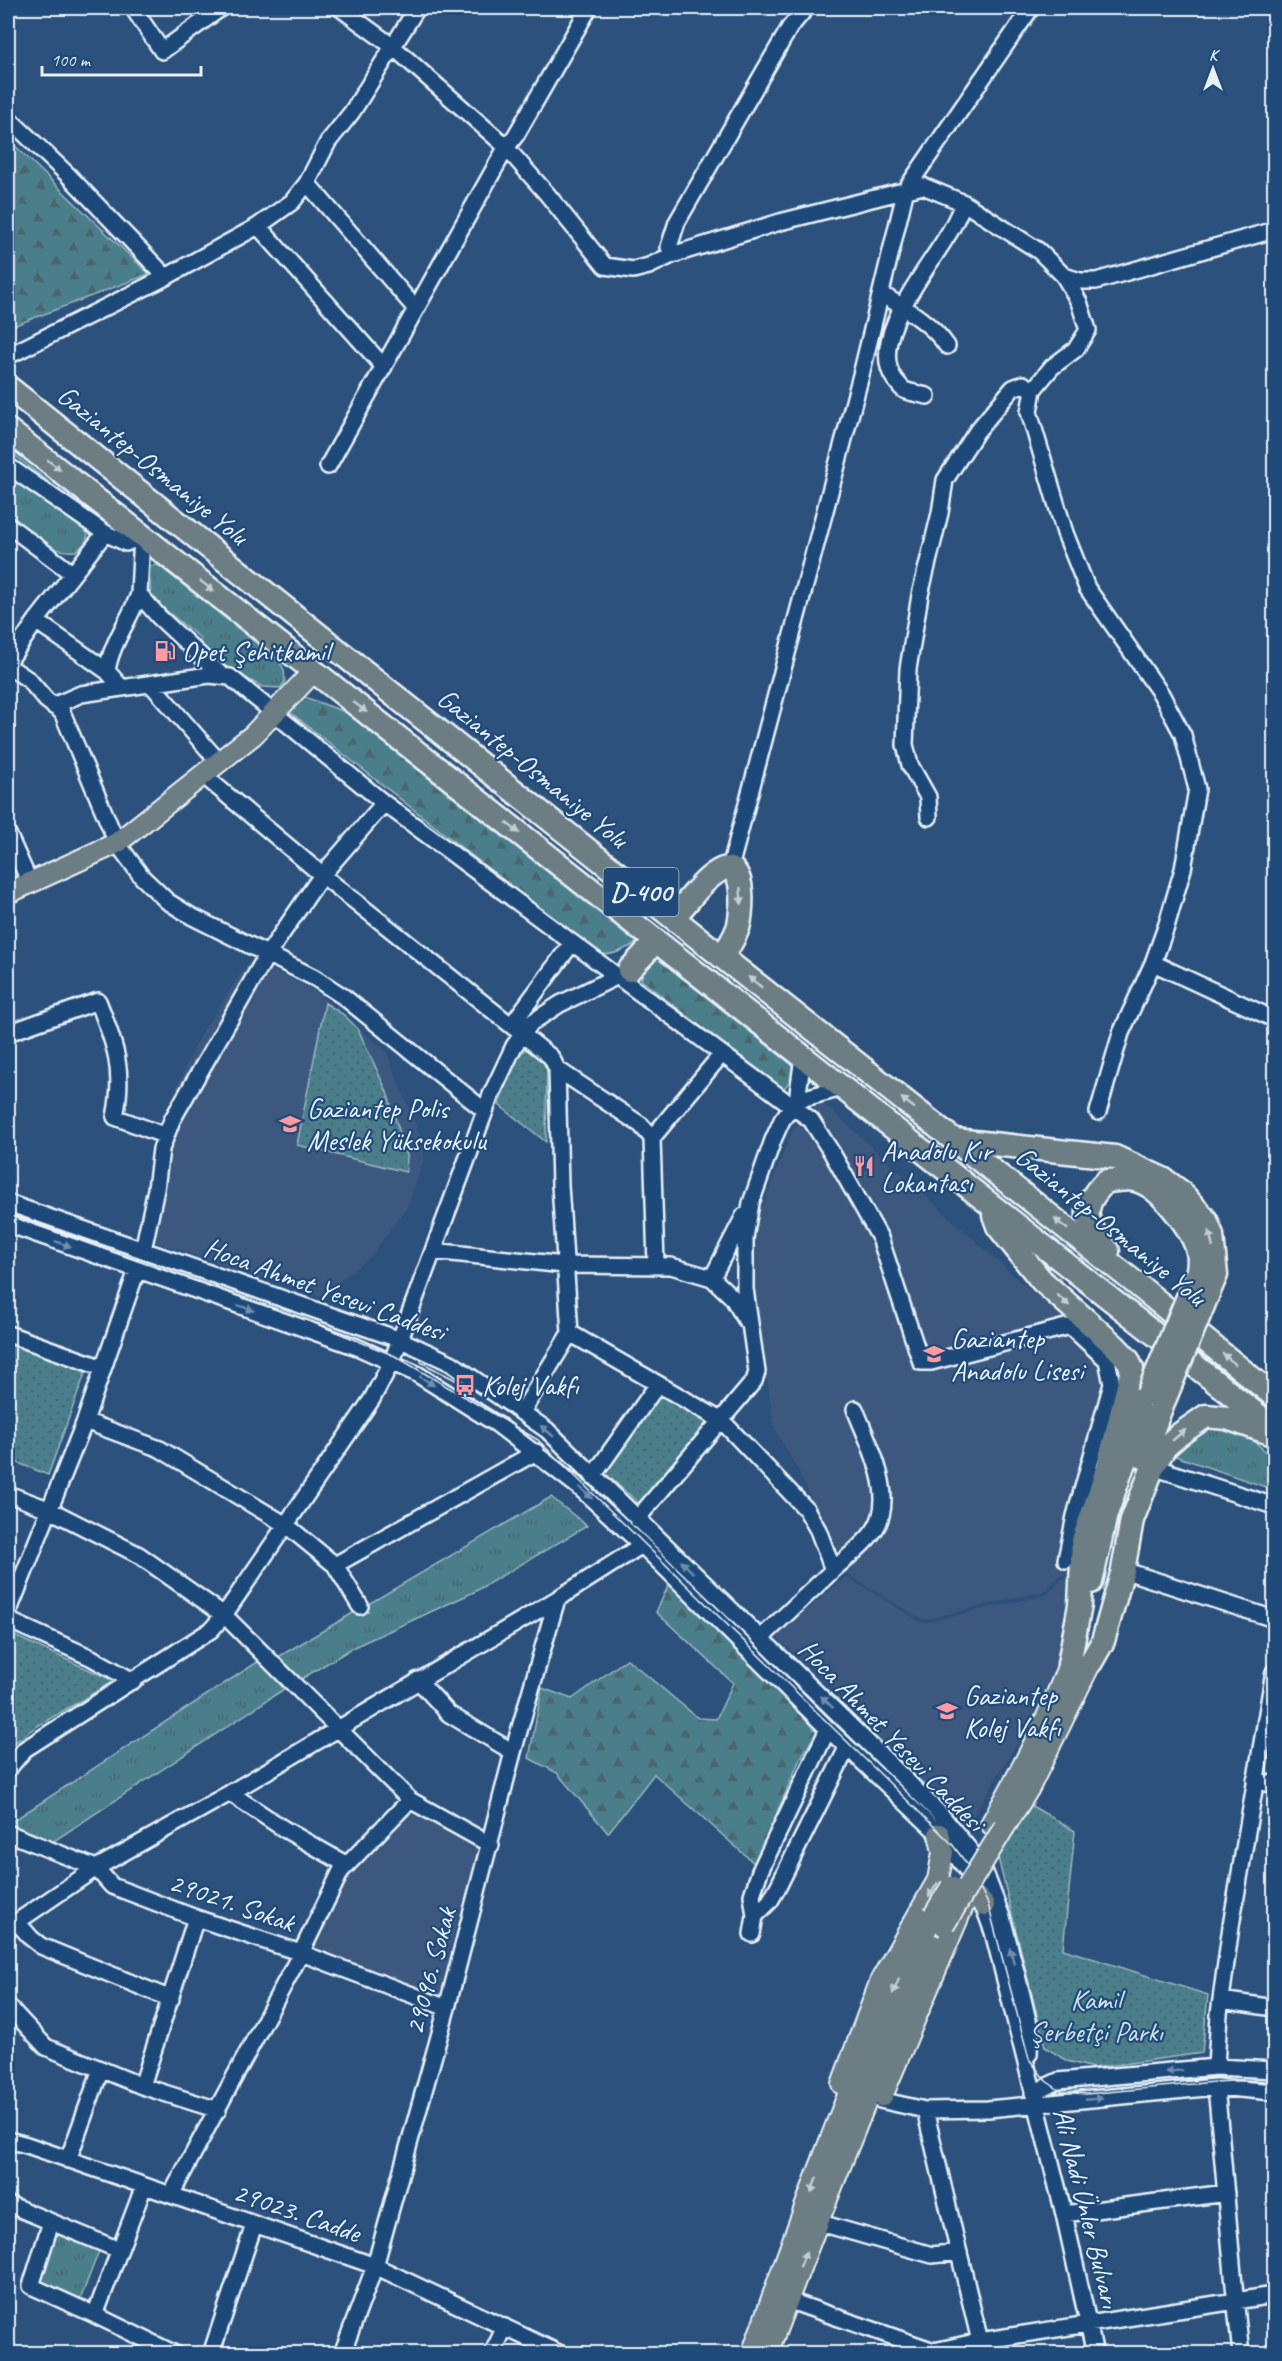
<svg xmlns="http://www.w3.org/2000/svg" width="1282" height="2361" font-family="Caveat,sans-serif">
<defs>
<pattern id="grass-tufts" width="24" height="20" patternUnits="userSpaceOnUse" patternTransform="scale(1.5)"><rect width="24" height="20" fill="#4b7e8b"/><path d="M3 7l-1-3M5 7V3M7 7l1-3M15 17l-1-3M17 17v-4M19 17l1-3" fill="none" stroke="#49666e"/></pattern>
<pattern id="forest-firs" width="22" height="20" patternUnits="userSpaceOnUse" patternTransform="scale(1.5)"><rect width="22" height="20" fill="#4b7e8b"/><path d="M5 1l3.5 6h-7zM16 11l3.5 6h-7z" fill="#49666e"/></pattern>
<pattern id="park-dots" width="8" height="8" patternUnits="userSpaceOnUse" patternTransform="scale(1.5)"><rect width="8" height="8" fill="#4b7e8b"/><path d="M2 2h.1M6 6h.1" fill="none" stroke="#49666e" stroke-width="1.8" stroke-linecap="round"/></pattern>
</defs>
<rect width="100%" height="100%" fill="#2c517c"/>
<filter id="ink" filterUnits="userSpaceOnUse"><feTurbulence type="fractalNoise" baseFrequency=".0167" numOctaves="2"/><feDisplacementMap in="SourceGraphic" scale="12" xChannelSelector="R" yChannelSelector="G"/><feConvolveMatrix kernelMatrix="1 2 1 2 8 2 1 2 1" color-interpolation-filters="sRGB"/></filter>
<g filter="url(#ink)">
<path fill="#3c597e" d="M250 960 312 989 386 1051 423 1144 424 1159 407 1207 370 1257 319 1297 156 1242 167 1181 157 1169 169 1105 199 1037Z
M822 1102 1023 1284 1088 1335 1124 1372 1078 1572 1060 1576 1044 1591 923 1620 845 1573 799 1472 775 1429 752 1286 757 1220 793 1129Z
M1077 1576 1063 1665 967 1827 875 1737 876 1728 776 1636 846 1577 923 1623 1046 1595 1062 1579Z
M413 1809 481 1847 458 1916 439 1995 311 1945 345 1882 349 1870Z"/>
<path fill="url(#grass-tufts)" stroke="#9ab8c2" stroke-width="1.5" d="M8 446 112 526 109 530 8 450Z
M8 474 88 533 86 542 76 551C49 554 28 531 8 516Z
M158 565 279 661 284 670 285 682 280 688 262 687 230 669 198 645 201 639 151 598 149 566Z
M1208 1423 1245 1433 1274 1459V1490L1175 1456 1196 1429Z
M551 1497 587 1526 474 1592 354 1647 298 1681 278 1657Z
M259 1661 284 1689 48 1845 8 1824Z
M54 2233 99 2251 80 2300 36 2282Z"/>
<path fill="url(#forest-firs)" stroke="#9ab8c2" stroke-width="1.5" d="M8 139 149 274 8 328Z
M302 696 345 712 637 943C603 960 605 958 575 937L290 712Z
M653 955 792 1065 793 1077 783 1090 641 980 644 968Z
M670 1582 736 1645 817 1732 800 1759 755 1864 654 1774 608 1833 557 1773 529 1758 542 1688 572 1699 627 1659 698 1718 716 1719 733 1683 656 1612Z"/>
<path fill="url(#park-dots)" stroke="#9ab8c2" stroke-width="1.5" d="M325 1003 344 1015 358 1029 387 1092 407 1155 406 1172 297 1145Z
M527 1049 534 1051 547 1066 546 1142 499 1105 516 1056Z
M8 1343 86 1371 48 1475 8 1459Z
M660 1393 709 1420 708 1428 642 1506 604 1472Z
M8 1633 114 1681 34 1728 8 1748Z
M1025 1802 1075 1831 1063 1949 1208 1995 1202 2053 1093 2068 1067 2061 1045 2047 998 1858 1000 1839Z"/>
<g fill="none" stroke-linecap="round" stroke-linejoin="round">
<defs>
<path id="minor" d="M133 8 162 51 221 8
M340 8 392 46 503 144 547 194 605 266 633 270 649 266 672 255 780 222 923 186 964 203 1039 251 1064 276 1079 302 1088 330 1076 349 1052 367 1033 390 1029 412 1065 533 1087 588 1161 694 1183 735 1197 789 1183 869 1166 927 1153 963 1121 1033 1098 1112
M8 118 67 174 166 277
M307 183 416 309
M258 226 384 367
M672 255 669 247 677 222 790 27 806 8
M1064 276 1080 281H1096L1274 230
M881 294C904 308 931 322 947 346
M8 356 166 277 258 226 292 202 307 183 328 142 352 112 417 8
M927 396C920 394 911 393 904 390 901 388 898 383 895 380 866 341 928 269 947 236 954 226 958 214 964 203
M8 466 105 533 126 543 142 535 139 594 159 617 220 674
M328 466 506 148 516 135 589 8
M8 525 73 574
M36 621 107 671 122 688
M8 662 36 621 105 533
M8 666 29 680 46 700 62 712 117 843 142 877 167 901 191 916 315 978 344 997 485 1111
M107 671C111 643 130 620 139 594
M151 684 219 762
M53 706 81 694 209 675 230 677 384 803 811 1120 832 1153 880 1238 921 1362H931L1066 1327 1072 1328 1107 1360 1112 1384 1075 1516 1066 1560
M203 775 322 875 551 1057 557 1069 560 1185 570 1333 522 1412
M929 817 928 797 910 765 905 745 908 669 920 595 940 513 945 480 977 431 1013 388 1023 384 1033 390
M8 834 30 883
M730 868 861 375 906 189 1031 8
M1153 963 1274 1019
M8 1033 98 1001C115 1044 125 1070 115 1117L166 1136
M522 1035 516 1019 572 943
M557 1069 641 1125 652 1138 656 1265
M797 1100 842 1088
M652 1138 721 1055
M8 1203 401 1340 451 1363 547 1430 905 1779 941 1815 982 1865 1002 1917 1022 1995 1030 2029 1029 2054
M8 1224 357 1347 417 1374 498 1425 580 1488 642 1545 828 1729 939 1834 973 1878 993 1932 1064 2214 1095 2354
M143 1250 156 1189 161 1149 172 1120 267 955 322 875 384 803
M433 1251 564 1265 671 1266 712 1278 732 1297 746 1320
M712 1278 744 1216
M570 1333 722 1421 806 1509 818 1530 833 1570 761 1638
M8 1334 103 1368
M85 1421 160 1449 286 1525 335 1565 360 1606
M1153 1467 1274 1506
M593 1476 658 1384
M8 1494 48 1509 139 1555 224 1615 410 1800 491 1845
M637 1519 754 1381 757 1372 745 1289V1238L751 1203 773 1140 782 1120 797 1100 803 1057
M335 1565 536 1452
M833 1570C846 1558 862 1547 873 1532 899 1498 868 1443 855 1409
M1123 1570 1274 1619
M8 1613 85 1421 137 1270
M8 1620 92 1658 133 1681
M418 1680 449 1714 513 1752
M8 1769 25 1749 211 1630 224 1615 372 1399 392 1361 491 1095 514 1046 531 1023 560 1004 624 973
M1255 1780 1274 1785
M230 1793 284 1829 347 1865
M8 1833 96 1868 112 1886 196 1918 301 1953 447 2008
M755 1916 770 1901 779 1885 847 1748
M17 1922 31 1938 41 1946 171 1999
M8 1928 96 1868 230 1793 557 1599 642 1545
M752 1934 755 1916 752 1895 760 1871 828 1729
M1221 2000 1274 2008
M8 2006 46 2047 142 2086 218 2110
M1216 2067 1219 2014 1231 1926 1274 1672
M142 2086 196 1918
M1216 2087C1225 2176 1231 2265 1241 2354
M1033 2093 1058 2081 1216 2067 1274 2070
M880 2100 925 2110 988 2109 1216 2087 1274 2092
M925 2110 983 2354
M8 2140 27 2145 375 2266 561 2354
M68 2160 101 2069
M144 2186 95 2315 175 2354
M171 2195 301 1953 341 1871 410 1800
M8 2204 119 2250
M1064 2214 1226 2193
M51 2222 31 2286 95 2315
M817 2222 932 2255 959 2252
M787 2300 934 2351 980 2341 1274 2295
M211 2354 254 2225
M342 2354 375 2266 447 2008 513 1752 557 1599
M492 2354 505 2327"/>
<path id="major" d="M8 893 117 843 253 735 314 671
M991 1824C1021 1772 1048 1720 1069 1664
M1005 1826 1029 1788 1091 1662
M842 2084 881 1980 938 1880 943 1852 939 1834
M882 2096 966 1899 971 1895 976 1896 984 1905
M752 2354C806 2205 856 2053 934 1915
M767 2354C799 2268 833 2184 867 2099 888 2047 906 1994 933 1945"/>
<path id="highway" d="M8 387 722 957 1129 1278 1274 1396
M8 430 1274 1428
M679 911C691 898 706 876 723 869 747 861 742 916 738 928 734 939 728 948 722 957
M629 970 647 951
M955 1140 1115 1157 1163 1179 1181 1192 1206 1220 1212 1235 1216 1275 1207 1296
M994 1215 998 1226 1042 1281 1115 1346 1128 1360 1132 1369 1108 1468 1083 1541 1080 1605 1069 1664
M1108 1251C1085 1223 1078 1208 1106 1181 1115 1181 1127 1178 1135 1180 1159 1185 1190 1226 1197 1248 1201 1261 1198 1274 1193 1285
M1143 1457 1160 1410
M1091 1582 1106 1514 1148 1394
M1091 1662 1103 1641 1123 1570 1132 1520 1153 1467 1165 1447 1180 1434 1206 1416 1227 1418 1272 1434"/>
</defs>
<use href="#minor" stroke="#e8f1f8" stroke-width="20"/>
<use href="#major" stroke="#e8f1f8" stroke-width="24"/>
<use href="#highway" stroke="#e8f1f8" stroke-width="27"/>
<use href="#minor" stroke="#1f4a7a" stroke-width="15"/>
<use href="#major" stroke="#6d7d84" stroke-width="20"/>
<use href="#highway" stroke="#6d7d84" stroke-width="22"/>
<path stroke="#e8f1f8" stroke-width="1.5" d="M8 1215 302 1318 395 1356 538 1440 952 1844 972 1871 988 1904 1029 2059 1046 2081 1062 2092 1086 2094 1214 2082 1254 2080 1274 2082
M421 1362 465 1385 507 1412"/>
<defs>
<path id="major-bridge" d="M934 1915 951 1887
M944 1925 1005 1826"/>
<path id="highway-bridge" d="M1148 1394 1193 1285
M1160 1410 1207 1296"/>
</defs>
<use href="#major-bridge" stroke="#e8f1f8" stroke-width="24" stroke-linecap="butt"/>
<use href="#highway-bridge" stroke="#e8f1f8" stroke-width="27" stroke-linecap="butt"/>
<use href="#major-bridge" stroke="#6d7d84" stroke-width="20"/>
<use href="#highway-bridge" stroke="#6d7d84" stroke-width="22"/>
</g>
<defs><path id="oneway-solid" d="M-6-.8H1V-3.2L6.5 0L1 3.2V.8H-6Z" transform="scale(1.5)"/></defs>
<g fill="#c3ced5">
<use href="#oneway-solid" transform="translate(54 465) rotate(38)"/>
<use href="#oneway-solid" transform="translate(207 586) rotate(38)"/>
<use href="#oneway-solid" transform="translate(360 707) rotate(38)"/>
<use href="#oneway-solid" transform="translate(513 828) rotate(38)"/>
<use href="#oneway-solid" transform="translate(741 896) rotate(85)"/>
<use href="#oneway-solid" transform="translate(755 982) rotate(-142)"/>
<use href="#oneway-solid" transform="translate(908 1103) rotate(-142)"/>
<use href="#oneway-solid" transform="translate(1061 1224) rotate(-142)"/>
<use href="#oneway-solid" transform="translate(1211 1239) rotate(-102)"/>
<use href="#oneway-solid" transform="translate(1063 1300) rotate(42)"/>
<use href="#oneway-solid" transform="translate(1229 1359) rotate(-141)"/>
<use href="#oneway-solid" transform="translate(1179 1435) rotate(-40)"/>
<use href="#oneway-solid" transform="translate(933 1890) rotate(122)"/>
<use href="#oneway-solid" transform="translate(896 1986) rotate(113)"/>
<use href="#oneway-solid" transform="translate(814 2185) rotate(110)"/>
<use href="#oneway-solid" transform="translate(803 2259) rotate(-69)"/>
</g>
<g fill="#6f8dac">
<use href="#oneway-solid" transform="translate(63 1244) rotate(20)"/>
<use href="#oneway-solid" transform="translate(246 1308) rotate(19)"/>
<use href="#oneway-solid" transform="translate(427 1381) rotate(32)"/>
<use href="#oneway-solid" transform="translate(547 1431) rotate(-140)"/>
<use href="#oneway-solid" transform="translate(586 1493) rotate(42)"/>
<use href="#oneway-solid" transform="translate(687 1567) rotate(-136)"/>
<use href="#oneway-solid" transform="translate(827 1702) rotate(-136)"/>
<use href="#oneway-solid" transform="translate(1012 1956) rotate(-105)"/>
<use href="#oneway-solid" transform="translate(1174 2071) rotate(175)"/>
<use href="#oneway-solid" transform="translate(1094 2099) rotate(-5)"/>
</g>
</g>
<defs>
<symbol id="fuel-bare" viewBox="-9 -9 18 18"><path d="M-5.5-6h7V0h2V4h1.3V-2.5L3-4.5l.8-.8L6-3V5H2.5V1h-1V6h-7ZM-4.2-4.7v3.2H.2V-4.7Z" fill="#ff9aa2" stroke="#1f4a7a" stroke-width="2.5" paint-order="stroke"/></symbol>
<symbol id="university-bare" viewBox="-9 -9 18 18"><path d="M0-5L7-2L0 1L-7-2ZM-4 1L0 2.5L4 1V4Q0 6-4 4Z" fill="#ff9aa2" stroke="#1f4a7a" stroke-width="2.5" paint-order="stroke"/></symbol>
<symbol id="restaurant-bare" viewBox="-9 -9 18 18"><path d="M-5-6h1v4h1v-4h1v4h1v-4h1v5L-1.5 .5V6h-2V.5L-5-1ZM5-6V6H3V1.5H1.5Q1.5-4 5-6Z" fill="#ff9aa2" stroke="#1f4a7a" stroke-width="2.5" paint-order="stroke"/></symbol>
<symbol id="school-bare" viewBox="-9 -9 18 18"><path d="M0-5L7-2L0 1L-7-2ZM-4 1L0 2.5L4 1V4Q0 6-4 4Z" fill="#ff9aa2" stroke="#1f4a7a" stroke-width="2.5" paint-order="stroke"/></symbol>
<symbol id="bus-bare" viewBox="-9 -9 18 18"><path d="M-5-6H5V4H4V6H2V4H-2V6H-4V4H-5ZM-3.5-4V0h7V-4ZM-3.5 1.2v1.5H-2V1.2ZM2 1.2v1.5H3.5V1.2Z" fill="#ff9aa2" stroke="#1f4a7a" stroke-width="2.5" paint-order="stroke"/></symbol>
</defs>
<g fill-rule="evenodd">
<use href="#fuel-bare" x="150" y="636" width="30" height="30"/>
<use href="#university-bare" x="275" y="1109" width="30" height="30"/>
<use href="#restaurant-bare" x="849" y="1151" width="30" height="30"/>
<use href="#school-bare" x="919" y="1339" width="30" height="30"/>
<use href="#bus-bare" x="450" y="1370" width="30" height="30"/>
<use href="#school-bare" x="932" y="1696" width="30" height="30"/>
</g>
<g text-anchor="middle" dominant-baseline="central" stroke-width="4.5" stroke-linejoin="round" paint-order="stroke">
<rect fill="#1f4a7a" stroke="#acbfd2" stroke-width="1.5" x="603.5" y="868" width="75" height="48" rx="4.5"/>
<g font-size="27" font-weight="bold" fill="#e8f1f8">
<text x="641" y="892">D-400</text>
</g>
<g font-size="28" fill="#e8f1f8" stroke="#1f4a7a">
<text transform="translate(153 465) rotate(39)">Gaziantep-Osmaniye Yolu</text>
<text transform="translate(533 768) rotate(39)">Gaziantep-Osmaniye Yolu</text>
<text transform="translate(1111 1226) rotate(39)">Gaziantep-Osmaniye Yolu</text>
<text transform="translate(325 1289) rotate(20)">Hoca Ahmet Yesevi Caddesi</text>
<text transform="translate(892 1735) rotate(46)">Hoca Ahmet Yesevi Caddesi</text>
<text transform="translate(232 1902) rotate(19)">29021. Sokak</text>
<text transform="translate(430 1971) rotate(-75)">29096. Sokak</text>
<text transform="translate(1087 2208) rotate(76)">Ali Nadi Ünler Bulvarı</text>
<text transform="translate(297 2212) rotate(19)">29023. Cadde</text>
</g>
<g font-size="28" fill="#e8f1f8" stroke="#1f4a7a" text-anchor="start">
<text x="182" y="651">Opet Şehitkamil</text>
<text x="307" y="1108">Gaziantep Polis<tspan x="307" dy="32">Meslek Yüksekokulu</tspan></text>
<text x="881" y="1150">Anadolu Kır<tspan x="881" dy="32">Lokantası</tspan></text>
<text x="951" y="1338">Gaziantep<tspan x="951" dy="32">Anadolu Lisesi</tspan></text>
<text x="482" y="1385">Kolej Vakfı</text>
<text x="964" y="1695">Gaziantep<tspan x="964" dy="32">Kolej Vakfı</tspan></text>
</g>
<g font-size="28" fill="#d0e0e8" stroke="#1f4a7a">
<text x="1096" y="1999">Kamil<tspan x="1096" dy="32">Şerbetçi Parkı</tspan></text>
</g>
</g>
<rect width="1282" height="2361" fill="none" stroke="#1f4a7a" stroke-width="30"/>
<rect x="15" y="15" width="1252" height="2331" fill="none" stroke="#e8f1f8" stroke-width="2" filter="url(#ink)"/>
<g transform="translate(1213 69)" stroke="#1f4a7a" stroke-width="4.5" paint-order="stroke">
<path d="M0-4.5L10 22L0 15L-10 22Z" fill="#e8f1f8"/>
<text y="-9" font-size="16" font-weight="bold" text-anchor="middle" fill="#e8f1f8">K</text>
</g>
<path d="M42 66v9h159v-9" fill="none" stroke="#e8f1f8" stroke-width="3"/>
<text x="51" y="66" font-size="18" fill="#e8f1f8" stroke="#1f4a7a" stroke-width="4.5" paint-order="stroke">100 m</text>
</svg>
